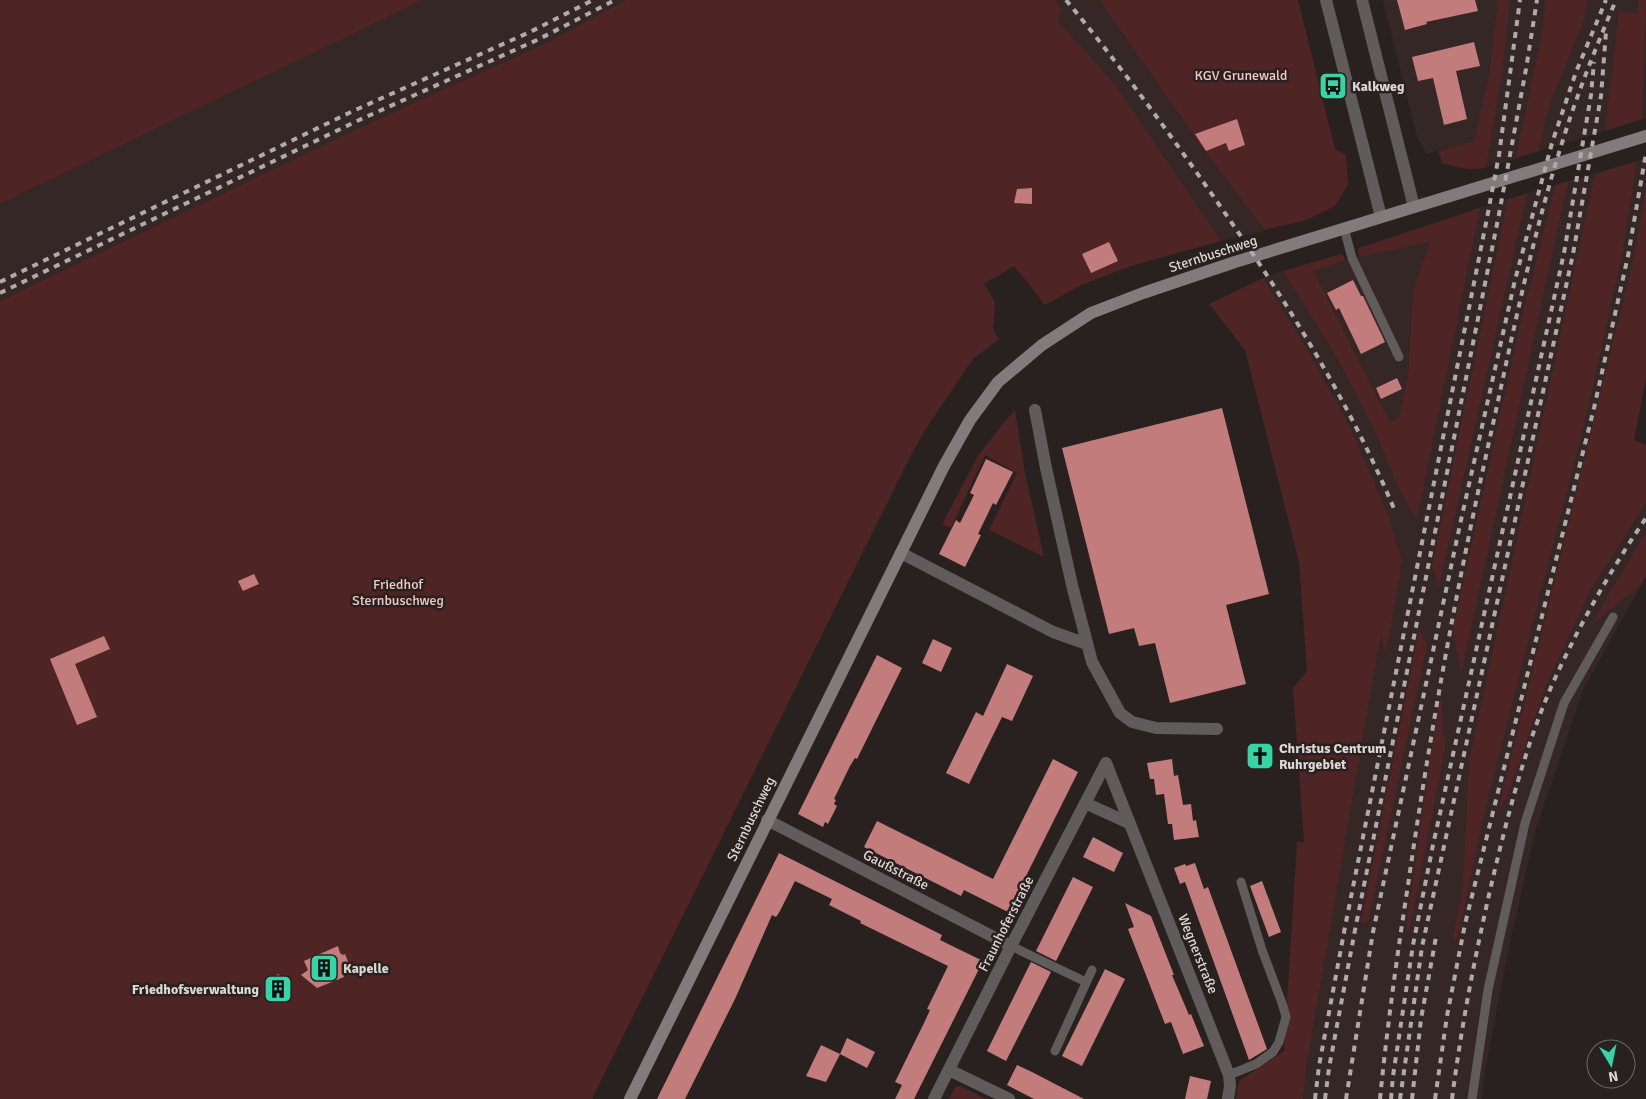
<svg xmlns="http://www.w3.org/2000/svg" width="1646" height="1099" font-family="Signika,sans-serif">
<rect width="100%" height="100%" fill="#292020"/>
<path fill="#362727" d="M423 0H626L548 42 359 128 0 301V204Z
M1039 0H1099L1204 150 1264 231 1192 248 1058 22Z
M1383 0H1646V118L1479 170 1474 141 1426 154 1416 134Z
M1646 158V337L1590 508 1631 527 1646 503V576L1583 690 1535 832 1509 947 1483 1082 1482 1099H1303L1307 1063 1381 631 1263 278 1283 271 1306 306 1370 420 1407 506 1472 210Z
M1430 242 1413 290 1408 375 1399 418 1390 422 1314 270 1352 258Z"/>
<path fill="#4f2425" d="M0 0H423L0 204Z
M626 0H1055L1061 8 1058 22 1113 82 1221 241 1131 266 1081 285 1045 305 1014 266 984 284 995 302 993 330 999 339 973 359 925 430 909 459 592 1099H0V301L359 128 548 42Z
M1099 0H1298L1335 149 1346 155 1348 184 1335 206 1307 220 1264 230 1204 150Z
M1498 0H1510L1502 72 1486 167C1471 172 1457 167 1442 163L1438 151 1474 141 1489 77Z
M1546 0H1587L1585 17 1549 106 1538 151 1516 158 1541 38Z
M1638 0H1646L1642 119 1605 131 1619 11 1638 14Z
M1637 161 1622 255 1588 408 1484 814 1457 941 1452 940 1461 900 1464 868 1469 762 1595 174Z
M1568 181 1461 675 1453 629 1519 329 1555 185Z
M1646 187V378L1634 440 1646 445V503L1590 591 1547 683 1506 800 1498 811 1634 257Z
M1527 194 1439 587 1432 566 1508 199Z
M1480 208 1417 519C1395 490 1386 452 1369 420 1344 369 1314 319 1283 271L1341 254 1344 256 1345 260 1314 271 1390 422 1399 418 1408 375 1413 290 1430 242 1359 257 1358 251 1359 248Z
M1263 278 1306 348 1351 429 1388 515 1402 561 1386 654 1381 633 1307 1063 1303 1099H1236L1239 1081 1284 1051 1297 842H1304L1293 688 1307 671 1299 562 1245 350 1209 304Z
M1015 410 1025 473 1044 557 989 530 1017 473 985 455 951 528 942 524 978 456 1002 425Z
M1646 532V576L1641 585 1590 626Z
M1419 630 1427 645 1368 923 1361 922Z
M1441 694 1445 750 1409 931 1406 930 1429 765Z
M960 1086 986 1099H949L955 1087Z"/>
<path fill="#c27c7c" d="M1397 0H1475L1478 11 1426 22 1427 24 1405 30Z
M1474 42 1480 66 1456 71 1467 119 1444 125 1433 78 1418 81 1412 57Z
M1237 119 1245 145 1229 151 1226 143 1206 151 1195 134Z
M1032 188V204L1014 203 1017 189Z
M1109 242 1118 261 1091 273 1082 254Z
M1353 280 1361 296H1363L1385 342 1361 354 1339 308 1336 310 1327 293Z
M1397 378 1402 389 1381 399 1376 388Z
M1222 408 1269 594 1226 605 1246 684 1170 703 1155 643 1139 646 1134 628 1109 634 1062 448Z
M986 459 1013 472 996 505 993 503 978 534 981 535 965 567 939 554 956 520 960 523 974 495 970 493Z
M254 574 259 584 243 591 238 581Z
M104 636 110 649 75 664 97 717 77 725 50 659Z
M933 639 952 648 941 672 922 663Z
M877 655 902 668 857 759 855 758 850 766 834 799 836 800 834 804 837 806 828 824 825 822 823 827 798 814Z
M1007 664 1033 676 1012 721 1002 717 969 784 946 773 976 712 983 716Z
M1053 759 1078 772 1008 912 964 890 961 896 864 847 877 821 993 879Z
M1172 759 1174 776 1178 775 1183 805 1191 804 1193 821 1196 820 1199 837 1174 840 1172 824H1168L1164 794 1156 795 1154 779H1150L1147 763Z
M1093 837 1123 853 1114 872 1083 857Z
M779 853 942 935 940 940 983 961 914 1099H895L902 1085 895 1082 925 1021 930 1010 927 1009 948 966 860 923 861 921 829 905 832 899 795 881 780 911 776 917 772 915 735 999 685 1099H657Z
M1195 863 1204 889 1208 887 1267 1049 1249 1060 1185 882 1180 884 1174 868 1185 864 1186 866Z
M1073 877 1093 887 1056 961 1036 951Z
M1262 881 1281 932 1269 937 1250 886Z
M1125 903 1151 916 1174 975H1172L1189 1015 1191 1014 1204 1046 1183 1054 1171 1022 1165 1024 1128 929 1134 927Z
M338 946 340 953 343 955 345 954 349 964 347 965 348 968 342 971 344 977 317 988 301 975 308 970 304 961Z
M1031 962 1051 972 1006 1061 987 1051Z
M1105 969 1125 979 1082 1066 1062 1056Z
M279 974 289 998 277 1003 267 979Z
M847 1038 875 1052 867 1068 840 1054Z
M821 1045 840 1054 826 1082 806 1076Z
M1017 1065 1032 1072 1084 1099H1034L1007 1085Z
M1190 1076 1211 1081 1207 1099H1185Z"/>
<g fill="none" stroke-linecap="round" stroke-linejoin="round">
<path stroke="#605c5b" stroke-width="9" d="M1344 228 1352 258 1399 357
M1011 946 1086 982
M1055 1051 1092 970
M1229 1075 1256 1064 1273 1052 1279 1042 1286 1017 1282 1003 1262 950 1241 882
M1472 1099 1488 990 1525 823 1564 703 1613 617"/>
<path stroke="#605c5b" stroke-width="12" d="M1035 410 1046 468 1072 585 1092 662 1120 713 1132 722 1156 728 1217 729
M901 553 1053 632 1087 644
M1106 763 1229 1075 1230 1086 1228 1099
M1085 803 1129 823
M767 820 1011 946
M949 1070 1009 1099
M934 1099 1011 946 1106 763"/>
<path stroke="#605c5b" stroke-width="12" d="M1326 0 1381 217
M1362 0 1414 207"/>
<path stroke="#837b7b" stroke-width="12" d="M630 1099 944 466 970 420 998 382 1042 345 1091 313 1143 293 1235 262 1646 136"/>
<path stroke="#b1aaaa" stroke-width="4" stroke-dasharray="6 6" stroke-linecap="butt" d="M1066 0C1120 65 1170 134 1218 203 1287 302 1348 399 1395 511
M0 282 353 111 530 32 593 0
M0 293 357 121 537 40 615 0
M1315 1099 1319 1066 1345 927 1487 218 1499 155 1520 0
M1325 1099 1329 1068 1355 930 1499 214 1526 69 1537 0
M1346 1099 1373 932 1461 520 1515 280 1552 143 1576 72 1606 0
M1380 1099C1387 1028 1397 956 1408 885 1429 740 1455 595 1487 451 1510 348 1530 244 1562 143 1577 94 1596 47 1616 0
M1391 1099 1393 1076 1413 945 1433 845 1564 253 1591 95 1594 62
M1400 1099 1422 947 1573 254 1601 96 1606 32
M1412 1099 1421 1019 1436 937
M1435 1099 1447 1016 1465 924 1594 408 1628 256 1646 153
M1452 1099C1462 1021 1477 945 1495 869 1510 807 1526 745 1552 685 1578 627 1610 571 1646 518"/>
</g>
<defs>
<symbol id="bus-square" viewBox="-11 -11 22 22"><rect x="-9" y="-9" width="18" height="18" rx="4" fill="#38d4a6" stroke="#292020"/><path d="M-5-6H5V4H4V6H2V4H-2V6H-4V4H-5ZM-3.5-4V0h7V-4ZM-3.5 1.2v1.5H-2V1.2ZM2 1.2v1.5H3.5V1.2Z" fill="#111"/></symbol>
<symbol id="church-square" viewBox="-11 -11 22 22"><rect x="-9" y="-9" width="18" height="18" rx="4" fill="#38d4a6" stroke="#292020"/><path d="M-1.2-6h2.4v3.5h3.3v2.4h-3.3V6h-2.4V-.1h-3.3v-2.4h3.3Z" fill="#111"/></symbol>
<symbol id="building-square" viewBox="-11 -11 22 22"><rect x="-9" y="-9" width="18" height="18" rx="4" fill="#38d4a6" stroke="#292020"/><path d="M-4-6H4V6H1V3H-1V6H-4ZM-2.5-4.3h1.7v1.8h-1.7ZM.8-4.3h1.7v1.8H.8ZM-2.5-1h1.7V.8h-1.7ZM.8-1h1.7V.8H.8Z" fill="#111"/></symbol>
</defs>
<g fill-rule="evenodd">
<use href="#bus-square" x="1317" y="70" width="32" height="32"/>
<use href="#church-square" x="1244" y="740" width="32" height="32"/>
<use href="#building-square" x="308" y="952" width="32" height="32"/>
<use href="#building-square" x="262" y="973" width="32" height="32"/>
</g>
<g text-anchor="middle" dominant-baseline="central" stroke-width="5" stroke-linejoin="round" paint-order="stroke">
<g font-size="14" fill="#f2c9c8" stroke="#292020">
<text x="1241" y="75">KGV Grunewald</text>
<text x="398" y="584">Friedhof<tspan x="398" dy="16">Sternbuschweg</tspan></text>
</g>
<g font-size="14" font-weight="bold" fill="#ddd7d6" stroke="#292020" text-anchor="start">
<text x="1352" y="86">Kalkweg</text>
<text x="1279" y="748">Christus Centrum<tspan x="1279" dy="16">Ruhrgebiet</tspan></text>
<text x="343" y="968">Kapelle</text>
<text x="259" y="989" text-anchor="end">Friedhofsverwaltung</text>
</g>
<g font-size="14" fill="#ddd7d6" stroke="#292020">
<text transform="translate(1213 254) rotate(-18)">Sternbuschweg</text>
<text transform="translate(751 819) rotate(-64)">Sternbuschweg</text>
<text transform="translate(896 870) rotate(27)">Gaußstraße</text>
<text transform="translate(1006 924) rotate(-63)">Fraunhoferstraße</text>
<text transform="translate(1198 954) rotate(68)">Wegnerstraße</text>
</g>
</g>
<g transform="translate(1611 1064) rotate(170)"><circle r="24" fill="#292020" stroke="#716969"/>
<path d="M0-4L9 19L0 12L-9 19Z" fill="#38d4a6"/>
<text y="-8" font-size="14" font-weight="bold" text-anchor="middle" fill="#ddd7d6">N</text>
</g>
</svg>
